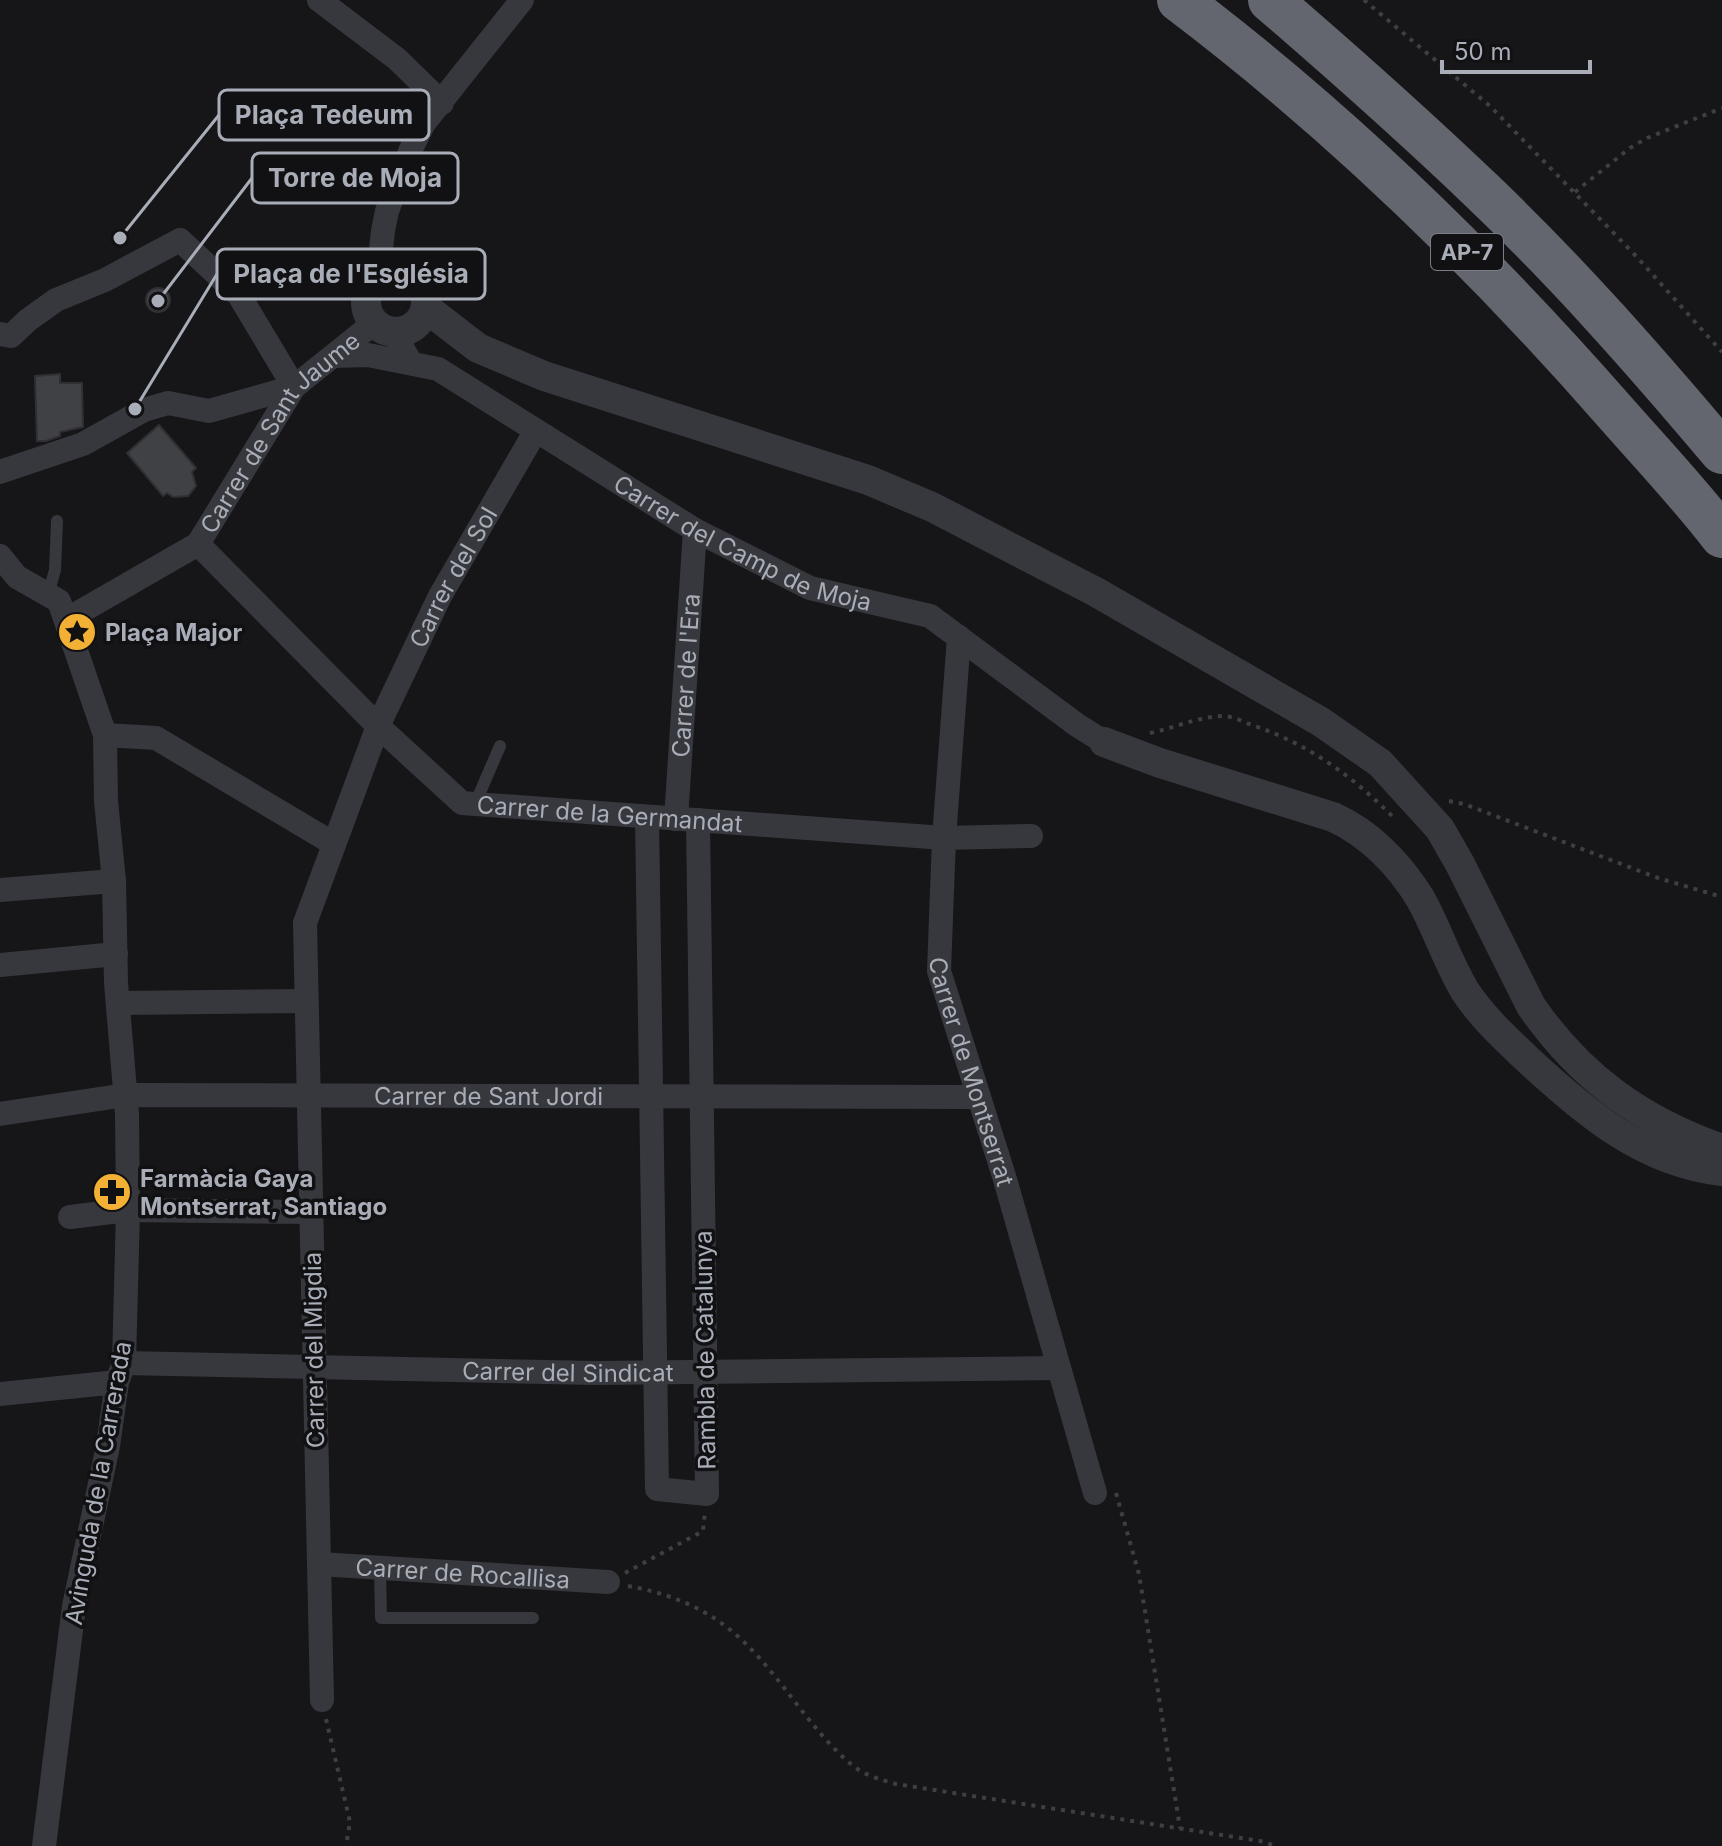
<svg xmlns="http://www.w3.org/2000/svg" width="1722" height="1846" font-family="Inter,sans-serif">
<rect width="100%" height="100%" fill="#161618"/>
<path fill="#404145" stroke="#303034" stroke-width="2" d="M146 300a12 12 0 1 1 24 0a12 12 0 1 1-24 0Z
M60 374V383H82L83 427 60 432V436L46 441H37L35 376Z
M159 425 196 468 192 472 196 486 188 496 173 497 167 493 163 496 127 453Z"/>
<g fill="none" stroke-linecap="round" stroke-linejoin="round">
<path stroke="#3d3f44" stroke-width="4" stroke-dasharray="4 6" stroke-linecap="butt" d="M1364 0 1491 107 1636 256 1722 352
M1575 192 1630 148 1647 138 1722 108
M1150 733C1175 728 1196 717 1223 716 1233 716 1243 722 1252 725 1308 744 1351 775 1392 816
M1449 801 1464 804 1658 878 1722 897
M1116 1493 1139 1574 1180 1828
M625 1573 703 1531 705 1512
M628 1586C662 1592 696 1604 724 1625 774 1662 804 1725 852 1765 864 1775 881 1780 896 1784L1260 1841 1276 1846
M326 1719 350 1822 346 1846"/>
<path stroke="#37383d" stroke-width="12" d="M48 595 55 570 57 521
M475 804 500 746
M380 1568 381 1618H533"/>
<g stroke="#37383d" stroke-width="24">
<path d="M319 0 397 59 442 103"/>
<path d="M389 273 381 249 383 231 387 211 411 149 424 123 522 0"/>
<path d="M393 332 411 363"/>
<path d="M0 334 11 336 28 320 56 300 105 280 180 240 239 295 294 387"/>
<path id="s1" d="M334 356 368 355 438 369 695 530 810 588 930 616 1077 725 1104 742"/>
<path d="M0 472 83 444 144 410 168 403 209 411 294 387"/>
<path id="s2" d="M198 544 378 726 462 803 944 838 1031 836"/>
<path d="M0 556 17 577 59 601 105 735 106 801 114 881 116 983 127 1114 128 1210 124 1363 117 1382 108 1446 74 1606 44 1846"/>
<path id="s3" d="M66 620 198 544 294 387 374 323"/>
<path id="s4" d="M959 637 944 838 939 971 1004 1176 1095 1493"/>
<path d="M105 735 156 738 334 844"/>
<path d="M647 817 657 1489 707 1494 698 820"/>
<path id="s5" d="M676 819 695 530"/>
<path d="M0 890 114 881"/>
<path d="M0 965 116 954"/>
<path d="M119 1003 306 1001"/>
<path id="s6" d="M0 1114 126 1095 979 1097"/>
<path d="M70 1217 128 1210 311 1212"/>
<path id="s7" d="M124 1363 595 1373 1059 1368"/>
<path d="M0 1394 117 1382"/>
<path id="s8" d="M319 1564 608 1582"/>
<path id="s9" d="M322 1700 305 923 378 726 440 596 535 432"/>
</g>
<path stroke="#37383d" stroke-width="30" d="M366 302a30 30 0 1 1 60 0a30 30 0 1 1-60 0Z
M426 308 478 348 544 376 868 480 932 507 1096 592 1321 722 1380 763 1440 829 1460 864 1531 1006C1580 1077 1641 1121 1722 1149
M1104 742 1160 763 1333 817C1369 833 1399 864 1420 898 1437 928 1447 961 1465 991 1482 1017 1504 1037 1526 1058 1582 1110 1643 1163 1722 1171"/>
<path stroke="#63666e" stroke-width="44" d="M1179 0C1339 121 1483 261 1615 412 1651 453 1689 493 1722 536
M1270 0C1342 62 1414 126 1483 192 1568 273 1646 362 1722 452"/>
</g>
<defs>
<symbol id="sight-disc" viewBox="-11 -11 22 22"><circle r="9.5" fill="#f2b134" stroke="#111113"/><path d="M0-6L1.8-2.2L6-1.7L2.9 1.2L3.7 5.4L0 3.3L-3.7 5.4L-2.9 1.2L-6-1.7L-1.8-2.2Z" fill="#111"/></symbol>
<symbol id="pharmacy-disc" viewBox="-11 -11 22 22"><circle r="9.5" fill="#f2b134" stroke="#111113"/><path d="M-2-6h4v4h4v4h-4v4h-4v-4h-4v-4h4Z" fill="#111"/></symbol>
</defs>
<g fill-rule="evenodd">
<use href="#sight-disc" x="55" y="610" width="44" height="44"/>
<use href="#pharmacy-disc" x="90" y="1170" width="44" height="44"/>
</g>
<g text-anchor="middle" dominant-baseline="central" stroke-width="7" stroke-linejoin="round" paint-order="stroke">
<rect fill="#111113" stroke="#7b7e86" stroke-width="2" x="1431" y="234" width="72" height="36" rx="6"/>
<g font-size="22" font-weight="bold" fill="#a8adb8">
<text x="1467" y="252">AP-7</text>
</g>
<g font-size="24" fill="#a8adb8" stroke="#111113">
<text stroke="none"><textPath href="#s3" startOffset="292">Carrer de Sant Jaume</textPath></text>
<text stroke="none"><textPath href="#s1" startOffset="458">Carrer del Camp de Moja</textPath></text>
<text stroke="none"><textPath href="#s9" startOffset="1154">Carrer del Sol</textPath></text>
<text stroke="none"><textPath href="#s5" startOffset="144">Carrer de l'Era</textPath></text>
<text stroke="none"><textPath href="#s2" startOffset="518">Carrer de la Germandat</textPath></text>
<text stroke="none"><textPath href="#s4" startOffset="440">Carrer de Montserrat</textPath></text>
<text stroke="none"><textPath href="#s6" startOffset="490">Carrer de Sant Jordi</textPath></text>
<text transform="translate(314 1350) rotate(-91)">Carrer del Migdia</text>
<text transform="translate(705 1350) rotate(-91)">Rambla de Catalunya</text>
<text stroke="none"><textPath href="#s7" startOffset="444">Carrer del Sindicat</textPath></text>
<text transform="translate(98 1483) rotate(-80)">Avinguda de la Carrerada</text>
<text stroke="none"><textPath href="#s8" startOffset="144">Carrer de Rocallisa</textPath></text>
</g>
<g font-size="24" font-weight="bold" fill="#a8adb8" stroke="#111113" text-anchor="start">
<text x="105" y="632">Plaça Major</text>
<text x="140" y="1178">Farmàcia Gaya<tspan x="140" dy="28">Montserrat, Santiago</tspan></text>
</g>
</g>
<path fill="none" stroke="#a8adb8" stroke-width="3" d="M120 238L219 115M158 301L252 178M135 409L217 274"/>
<g fill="#a8adb8" stroke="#111113" stroke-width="3">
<circle cx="120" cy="238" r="8"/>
<circle cx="158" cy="301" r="8"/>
<circle cx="135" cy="409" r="8"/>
</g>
<g fill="#111113" stroke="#a8adb8" stroke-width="3">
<rect x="219" y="90" width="210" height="50" rx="8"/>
<rect x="252" y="153" width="206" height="50" rx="8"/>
<rect x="217" y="249" width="268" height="50" rx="8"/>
</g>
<g font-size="26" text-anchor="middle" font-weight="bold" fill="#a8adb8">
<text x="324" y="124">Plaça Tedeum</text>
<text x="355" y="187">Torre de Moja</text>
<text x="351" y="283">Plaça de l'Església</text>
</g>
<path d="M1442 60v12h148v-12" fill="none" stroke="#a8adb8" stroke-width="4"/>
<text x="1454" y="60" font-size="24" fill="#a8adb8" stroke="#111113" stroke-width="6" paint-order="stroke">50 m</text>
</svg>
